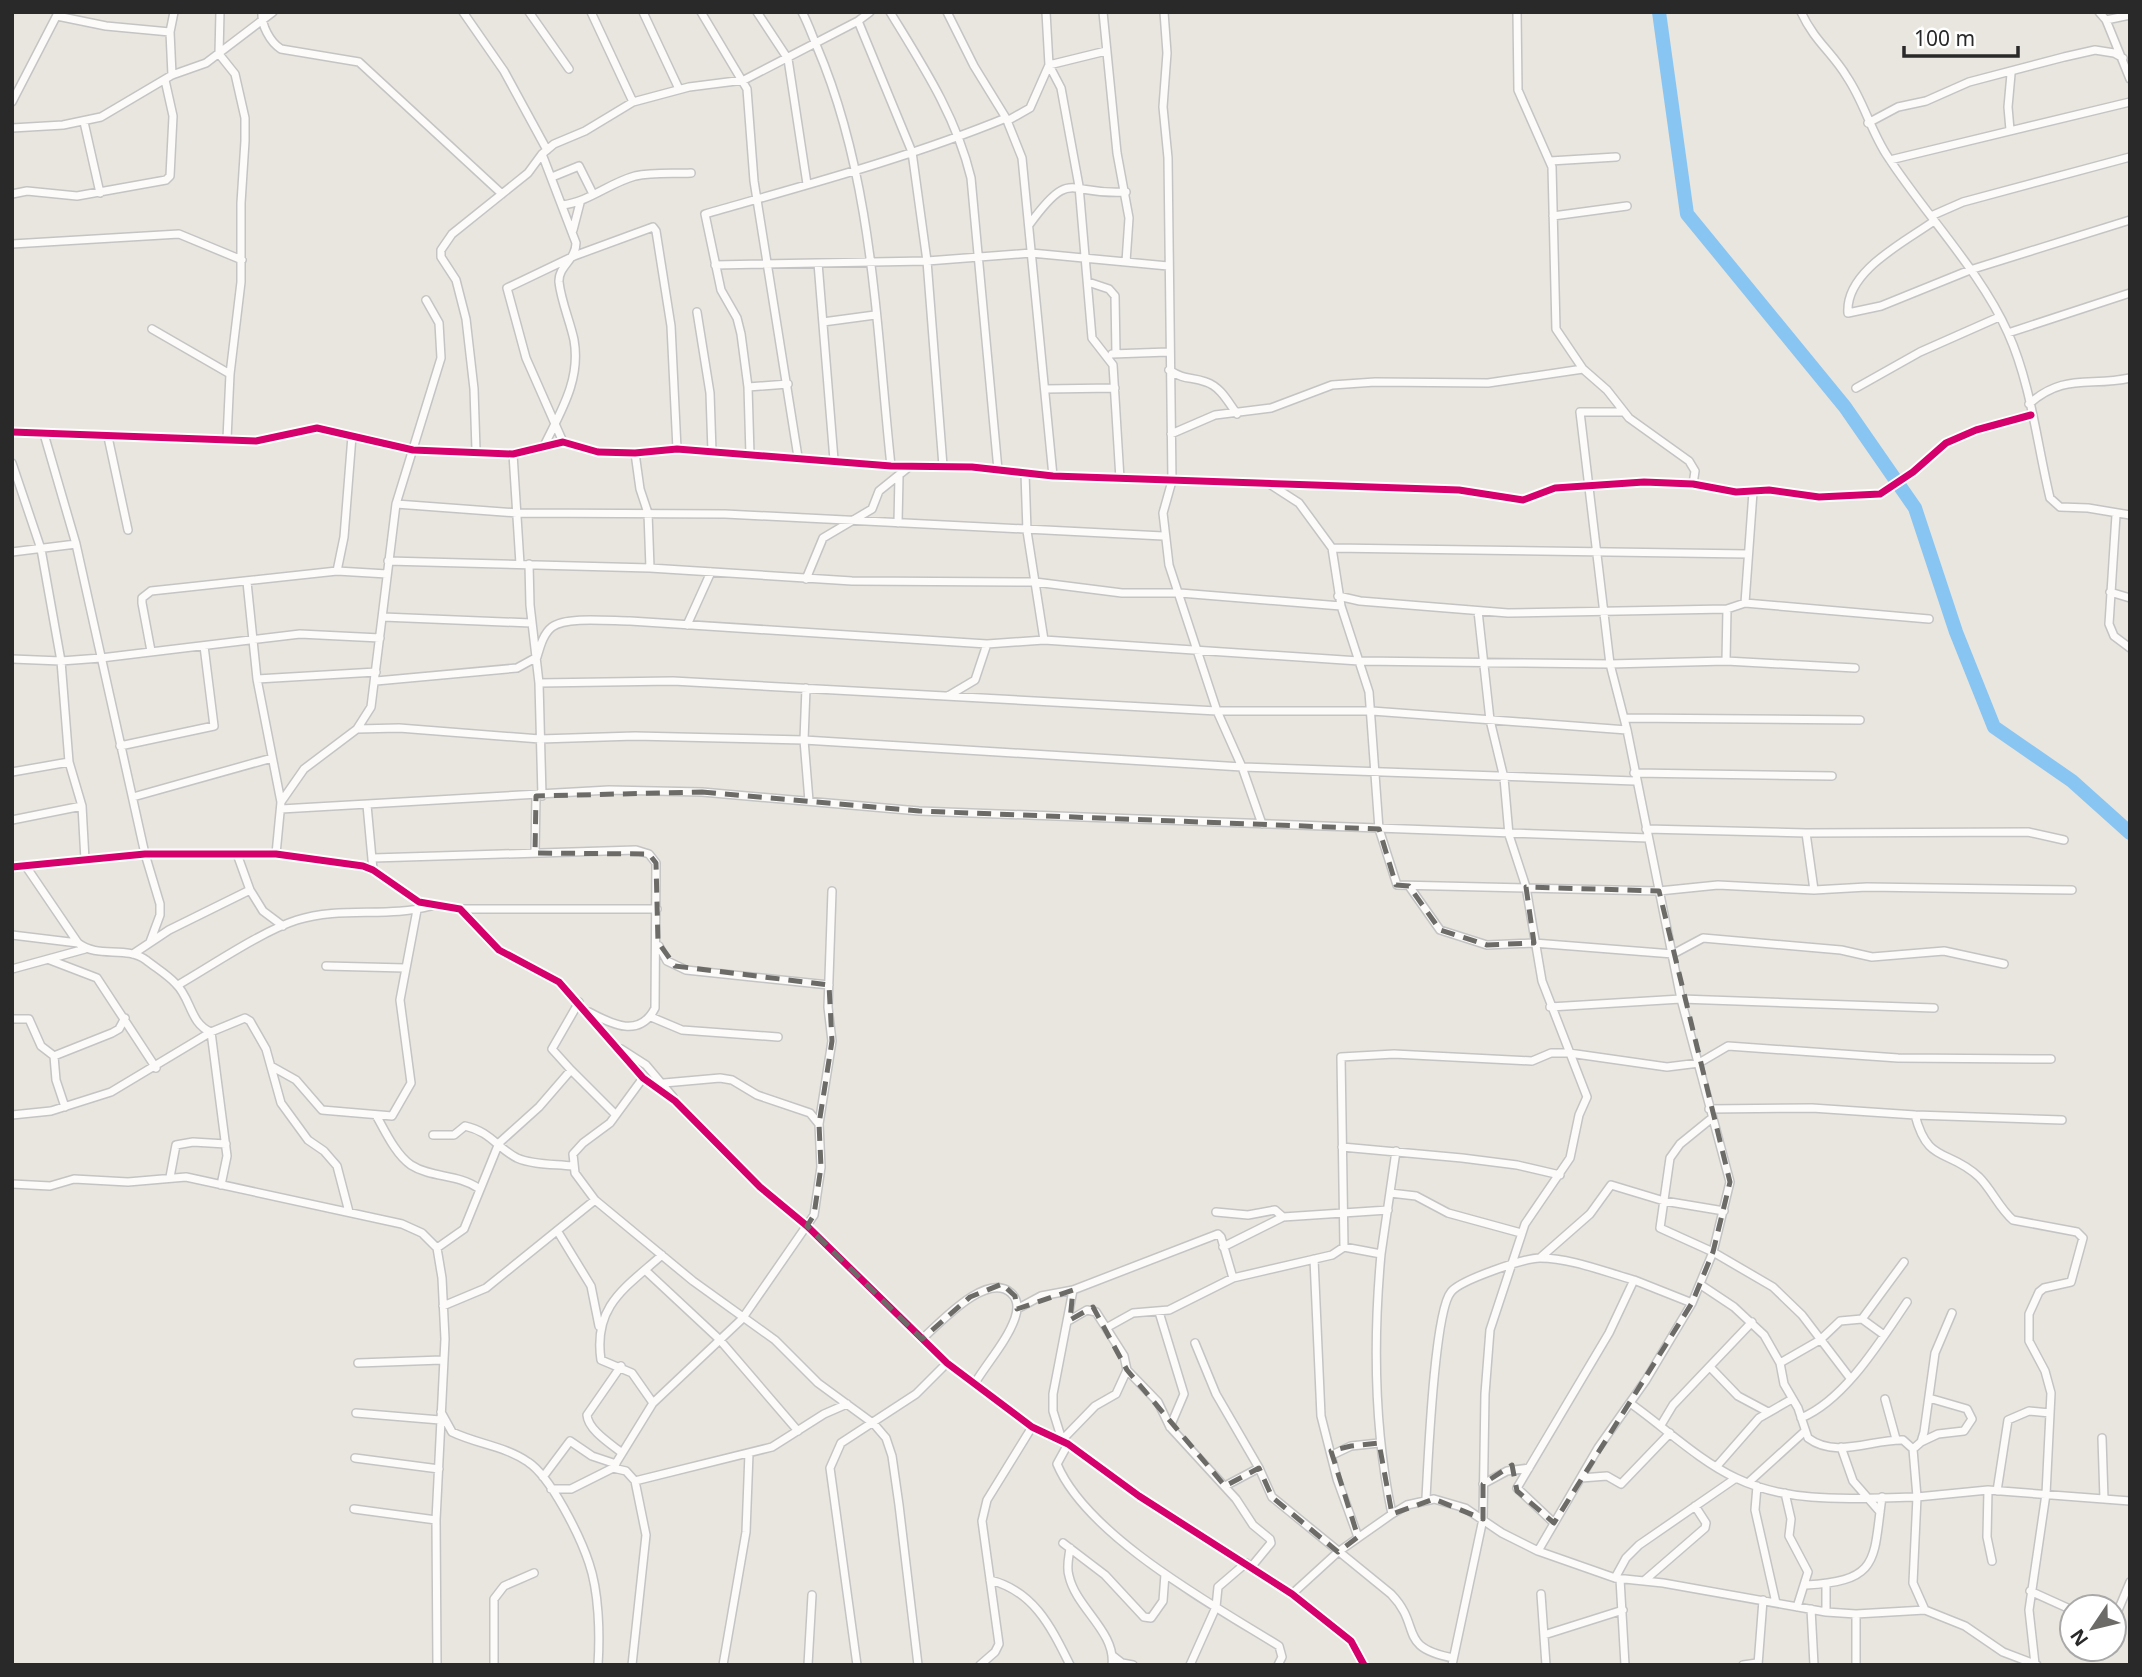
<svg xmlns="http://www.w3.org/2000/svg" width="2142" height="1677" font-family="'Noto Sans',sans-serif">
<rect width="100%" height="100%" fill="#e8e6de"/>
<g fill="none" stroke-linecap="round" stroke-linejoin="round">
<path stroke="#89c5f2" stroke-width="14" d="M1659 12 1687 214 1845 407 1915 508 1956 632 1994 727 2072 781 2130 833"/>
<defs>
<path id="minor" d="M220 12 219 54 235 74 245 118V141L241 203V282L230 374 227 439
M262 12C261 25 270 42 281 49L359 62 502 194
M463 12 504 71 547 150
M529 12 569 69
M591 12 633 102
M643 12 679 89
M701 12 747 89 754 181 798 457
M757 12 788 59 807 184
M802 12C808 23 812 35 817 47 873 178 876 325 891 466
M890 12C923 66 956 116 971 178L998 470
M947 12 974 66 1006 118 1022 158 1053 476
M1046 12 1049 65 1061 88 1079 186 1092 338 1113 365 1120 479
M1103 12 1117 153 1129 218 1126 262
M1164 12 1167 53 1163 107 1168 158 1172 481 1163 513 1169 565 1217 711 1242 767 1262 824
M1517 12 1518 90 1552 167 1556 329 1583 369 1607 390 1629 418 1689 461 1695 471 1693 484
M1801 12C1815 42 1832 52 1847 77 1864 102 1871 132 1888 157 1925 214 1981 272 2008 333 2031 384 2037 444 2050 498L2060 507 2088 508 2130 515
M2099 12 2106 20 2130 79
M57 16 106 26 170 32
M2106 20 2130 15
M858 21 912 152 927 261 943 466
M172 75 170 32 174 12
M12 102 58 13
M1007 121 1030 108 1049 65 1106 51
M84 122 100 193
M1868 123 1898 107 1926 101 1969 82 2064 57 2095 50 2114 53 2123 58
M12 128 63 125 101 117 172 75 206 63 273 12
M2010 130 2008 107 2011 74
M542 154 576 243C576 260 558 266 559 282 561 301 570 321 574 340 581 379 561 411 545 444
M1890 160 2130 102
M1550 161 1616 157
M552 177 579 166 593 194
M12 194 27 191 77 196 166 180 170 176 173 116 165 80
M562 205C589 202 609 183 635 176 653 172 673 174 691 173
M1553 216 1627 206
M1931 216 1963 202 2130 157
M1934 221C1905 242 1845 271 1848 313L1881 306 1970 270 2130 220
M1029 225C1072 166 1067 196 1126 192
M573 230 580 203
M12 244 179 234 242 260
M818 263 834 460
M715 265 927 261 1031 253 1168 266
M1088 282 1109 289 1115 296 1116 354
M697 312 710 393 712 452
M823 322 875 315
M152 329 230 374
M2008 333 2130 293
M1112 354 1168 352
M1169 370C1186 381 1190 376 1206 382 1221 387 1228 402 1237 414
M748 387 788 384
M1856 388 1920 352 1999 317
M1045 389 1115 388
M2029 404C2064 373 2089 387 2130 378
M12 432 256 441 317 428 413 450 513 454 563 442 598 452 635 453 677 449 891 466 972 467 1053 476 1459 490 1523 500 1555 488 1644 482 1693 484 1736 492 1769 490 1819 497 1880 494 1913 472 1946 443 1976 430 2031 415
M44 434 76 544 145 854 160 904V915L150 942
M1171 434 1215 415 1271 408 1332 385 1375 382 1488 383 1583 369
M108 437 128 530
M563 442 526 358 507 288 574 256 653 227 656 231 671 326 677 449
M476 450 474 389 466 319 456 280 441 257V250L452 234 528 173 542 154 554 144 585 131 633 102 689 87 744 80 858 21 870 12
M635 453 640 489 648 513 650 568
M513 454 520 564
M750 455 748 387 741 334 737 318 721 290 705 214C806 185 908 158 1006 118
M12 463 41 549 61 661 69 762 82 806 85 860
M1025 473 1027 531 1044 640
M1271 485 1299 503 1332 548 1341 606 1369 692 1379 829 1397 885 1659 891 1718 885 1814 890 1867 887 2072 890
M396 504 517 513 725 514 1163 536
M2116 515 2109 624 2114 636 2130 648
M898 523 899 476
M1332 548 1748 554
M12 552 76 544
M388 561 650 568 852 581 1035 582 1122 593H1180L1341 606
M529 564 530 605 539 683 542 796
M337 571 344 537 352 436
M806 579 823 538 872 509 879 491 910 466
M247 582 257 679 281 802 276 854
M2110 592 2130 598
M1338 596 1360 601 1508 613 1727 609 1745 603 1929 619
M1745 603 1753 492
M383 617 531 623
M687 625 711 572
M151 651 142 603V598L151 591 337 571 387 574
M12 659 61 661 101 658 300 634 380 638
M1726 661 1727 609
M257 679 376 672
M376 681 517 668 537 657C540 647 543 634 552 627 566 616 611 621 630 621L987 644 1044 640 1359 661 1610 664 1726 661 1855 668
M539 683 673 681 1217 711H1372L1627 730
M806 688 804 740 809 801
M948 696 975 680 987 644
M1624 718 1860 720
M357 729 399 728 540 739 635 736 804 740 1242 767 1635 781
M120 746 214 726 204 646
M12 772 69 762
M1634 773 1832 776
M133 797 272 758
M281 802 304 769 357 729 371 707 396 504 441 358 439 323 426 300
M367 805 373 870
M281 809 609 790 702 792 919 811 1648 838
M12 820 82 806
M1646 829 1806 833 2028 832 2064 840
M1806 833 1814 890
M535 853 536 796
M373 858 636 850 649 854 656 863 655 1008C640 1038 613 1025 589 1012
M25 865 78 943C98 959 126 945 146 960 156 968 168 975 176 984 191 998 190 1024 211 1032
M12 867 145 854H276L363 866 373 870 419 902 460 909 499 950 559 982 643 1078 675 1101 760 1187 807 1226 947 1363 1032 1427 1068 1444 1139 1496 1292 1594 1351 1641 1364 1665
M1409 886 1440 930 1487 945 1534 943 1673 954 1703 938 1841 950 1872 957 1944 951 2004 964
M250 890 263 911 283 926
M461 909H657
M12 935 78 943
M659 946 667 961 686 970 829 985
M133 954 169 930 250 890 237 854
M50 960 97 978 156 1068
M326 966 405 968
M12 969 85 949
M178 985C211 966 262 931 297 920 341 906 388 918 431 906
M1550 1007 1681 999 1934 1008
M651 1017 682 1030 778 1037
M12 1019H29L41 1046 54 1056 112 1033 119 1029 125 1018
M211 1032 227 1156 221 1185
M621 1049 646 1065 673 1097
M54 1056 56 1080 65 1107
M271 1066 296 1080 322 1110 392 1116 411 1083 400 1000 417 910
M571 1070 615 1114
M643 1078 610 1123 583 1143 573 1154 575 1173 595 1200 693 1281 775 1340 818 1383 874 1424 886 1438 892 1456 899 1505 918 1665
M664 1083 720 1078 732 1080 757 1095 810 1113 819 1124
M1709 1109 1812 1108 1915 1115 2062 1120
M12 1115 51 1111 111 1092 211 1032 245 1018 250 1021 266 1049 281 1103 308 1140 324 1151 337 1166 349 1212
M376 1115C385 1131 396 1155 411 1165 431 1178 458 1174 478 1188
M1915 1115C1928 1165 1948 1148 1979 1177 1992 1190 1999 1208 2013 1220L2077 1232 2083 1238 2071 1282 2044 1288 2039 1292 2029 1314V1341L2045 1371 2051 1393 2046 1494 2029 1610 2035 1664
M1712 1118 1680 1144 1670 1158 1660 1228 1713 1252 1773 1287 1802 1315 1850 1378
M433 1135H454L465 1126C491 1132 496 1147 517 1158 533 1165 555 1164 572 1166
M1342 1147 1462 1158 1517 1165 1560 1175
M170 1177 176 1145 193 1142 226 1144
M12 1184 50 1186 74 1179 128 1182 186 1177 402 1224 422 1233 437 1248 442 1278 445 1339 436 1520 437 1665
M1390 1193 1416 1196 1448 1213 1521 1233
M1216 1212 1248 1215 1275 1210 1283 1217
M558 1232 591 1286 599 1326
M1223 1247 1283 1217 1388 1210
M437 1248 464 1229 499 1143 539 1107 571 1070 552 1049 579 1002
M1381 1254 1396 1151
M1541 1257 1590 1214 1611 1185 1664 1201 1724 1211
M1314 1259 1321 1416 1337 1479 1358 1537
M645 1270 719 1339 798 1431
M443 1306 486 1288 595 1200
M1017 1309 1041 1296 1073 1290 1218 1234 1221 1237 1233 1278
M1159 1312 1184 1394 1170 1427
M1070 1320 1087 1310 1096 1312 1124 1356 1127 1370 1116 1394 1095 1406 1062 1440 1053 1411V1394L1073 1290
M1106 1328 1133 1313 1169 1310 1233 1278 1332 1255 1344 1247
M1884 1335 1862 1319 1904 1262
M922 1339C940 1323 987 1271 1011 1293 1019 1300 1018 1309 1015 1318 1007 1341 987 1363 975 1383
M1195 1343 1216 1394 1259 1468 1272 1497 1391 1594C1423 1627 1396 1647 1453 1658
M358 1363 442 1360
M1780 1363 1820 1340 1840 1321 1862 1319
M621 1366 587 1415C588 1430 611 1444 622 1453
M1711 1368 1738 1396 1768 1412
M1127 1370 1158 1402 1170 1427 1236 1499 1253 1525 1270 1539 1271 1543 1252 1566
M1885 1399 1896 1439
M653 1403 632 1373 601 1360C593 1306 625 1288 662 1255
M1630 1403C1664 1427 1698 1460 1736 1478 1792 1505 1857 1498 1917 1497L1913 1449 1903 1440C1872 1439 1836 1459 1808 1438L1798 1408 1784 1384 1780 1363 1764 1335 1734 1307 1701 1285
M441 1412 452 1432C477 1444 505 1446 528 1462 551 1477 580 1536 589 1563 599 1592 600 1634 598 1665
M356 1413 440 1420
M1801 1418C1845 1400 1881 1340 1907 1302
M1661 1425 1673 1405 1752 1322
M2102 1438 2104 1499
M1921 1442 1938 1434 1964 1431 1972 1419 1967 1409 1929 1398
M1068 1444 1057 1464C1087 1536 1213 1605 1279 1646L1282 1657 1278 1665
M1841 1447 1853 1481 1880 1512
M1913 1449 1921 1442 1924 1432 1935 1353 1952 1313
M1332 1455 1351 1446 1379 1443
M355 1458 439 1469
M1717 1466 1759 1418 1792 1399
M613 1468 653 1403 742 1319 814 1215 821 1167 819 1124 832 1041 828 1007 832 891
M543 1477 570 1441 592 1456 616 1464
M1581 1478 1607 1476 1621 1484 1670 1433
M1749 1482 1804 1432
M1483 1484 1507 1471 1529 1468
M1225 1486 1259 1468
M1757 1486 1755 1510 1776 1603
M551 1489H571L613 1468 626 1471 635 1481 772 1447 824 1414 847 1404
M1988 1490 1987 1537 1992 1561
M1997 1491 2008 1420 2029 1411 2050 1413
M1785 1493 1791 1519 1789 1536 1808 1572 1797 1607
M1426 1498C1428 1464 1434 1312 1451 1292 1460 1280 1525 1258 1540 1258 1571 1258 1605 1272 1634 1280
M354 1509 436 1520
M1392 1514C1374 1429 1373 1341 1381 1254L1344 1247 1341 1057 1394 1054 1532 1061 1551 1053H1569L1667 1067 1699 1063 1728 1046 1898 1058 2051 1059
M1554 1523 1517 1488 1609 1333 1634 1280 1692 1303
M1063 1543 1105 1575 1144 1617 1151 1618 1163 1601 1165 1574
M1070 1548C1069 1557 1066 1567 1069 1576 1076 1608 1116 1632 1112 1665
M1538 1551 1598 1448 1646 1380 1692 1303 1713 1252 1730 1182 1681 999 1627 730 1610 664 1580 412H1624
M1615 1578 1626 1558 1639 1545 1736 1478
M1620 1579 1625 1665
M990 1580C1034 1591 1051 1627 1070 1665
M1645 1580 1705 1528 1706 1523 1695 1506
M1826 1584V1612
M1806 1585C1881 1581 1873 1559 1882 1497
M2030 1591 2072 1610
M1292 1594 1338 1552 1392 1514 1407 1505 1434 1499 1465 1508 1502 1533 1538 1551 1615 1578 1663 1583 1826 1612 1856 1614 1925 1610 1965 1626 2003 1652 2037 1665
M1541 1594 1546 1665
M1811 1609 1814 1665
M1925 1610 1913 1583 1917 1497 1988 1490 2130 1501
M1856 1614V1665
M2114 1620 2130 1582
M1544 1635 1623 1610
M1113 1656 1122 1663 1133 1665
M494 1665V1599L504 1586 534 1573
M632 1665 646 1535 635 1481
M723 1665 746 1532 749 1453
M808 1665 812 1595
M857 1665 830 1468 841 1443 916 1394 947 1363
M980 1665 995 1652 999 1644 982 1521 987 1500 1032 1427
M1190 1665 1216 1607 1218 1587 1246 1563
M1452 1665 1483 1519 1485 1394 1490 1330 1525 1224 1570 1158 1579 1115 1587 1097 1542 981 1526 887 1509 835 1504 778 1490 720 1478 611
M1743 1665 1757 1663
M1758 1665 1763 1600"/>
</defs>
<use href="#minor" stroke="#c5c4c4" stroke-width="10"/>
<use href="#minor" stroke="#fcfbfa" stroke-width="7"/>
<defs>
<path id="cycleway" d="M12 432 256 441 317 428 413 450 513 454 563 442 598 452 635 453 677 449 891 466 972 467 1053 476 1459 490 1523 500 1555 488 1644 482 1693 484 1736 492 1769 490 1819 497 1880 494 1913 472 1946 443 1976 430 2031 415
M12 867 145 854H276L363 866 373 870 419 902 460 909 499 950 559 982 643 1078 675 1101 760 1187 807 1226 947 1363 1032 1427 1068 1444 1139 1496 1292 1594 1351 1641 1364 1665"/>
</defs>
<use href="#cycleway" stroke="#fff" stroke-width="11"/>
<use href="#cycleway" stroke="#d6006c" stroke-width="7"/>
</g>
<path fill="none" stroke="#6c6b68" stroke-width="5" stroke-dasharray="14 9" stroke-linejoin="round" d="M702 792 919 811 1379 829 1396 885 1409 886 1440 930 1487 945 1534 943 1526 887 1659 891 1730 1182 1713 1252 1692 1303 1554 1523 1517 1491 1512 1465 1483 1484V1519L1434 1499 1392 1514 1379 1443 1351 1446 1331 1451 1358 1537 1338 1552 1272 1497 1259 1468 1225 1486 1127 1370 1093 1307 1070 1320 1073 1290 1017 1309 1015 1296 1002 1284 970 1297 922 1339 807 1226 814 1215 821 1167 819 1124 832 1041 829 985 675 966 658 942 656 863 649 854 535 853 536 796Z"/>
<rect width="2142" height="1677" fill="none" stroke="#292929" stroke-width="28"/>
<g transform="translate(2093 1628) rotate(235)"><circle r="33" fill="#ffffff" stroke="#a9a9a9" stroke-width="2"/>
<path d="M0-5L12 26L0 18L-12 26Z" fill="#6c6b68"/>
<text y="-10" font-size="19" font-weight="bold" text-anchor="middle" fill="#292929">N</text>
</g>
<path d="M1904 46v10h114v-10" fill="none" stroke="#292929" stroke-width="3.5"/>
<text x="1914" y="46" font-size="21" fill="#292929" stroke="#ffffff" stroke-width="5" paint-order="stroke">100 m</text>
</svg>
